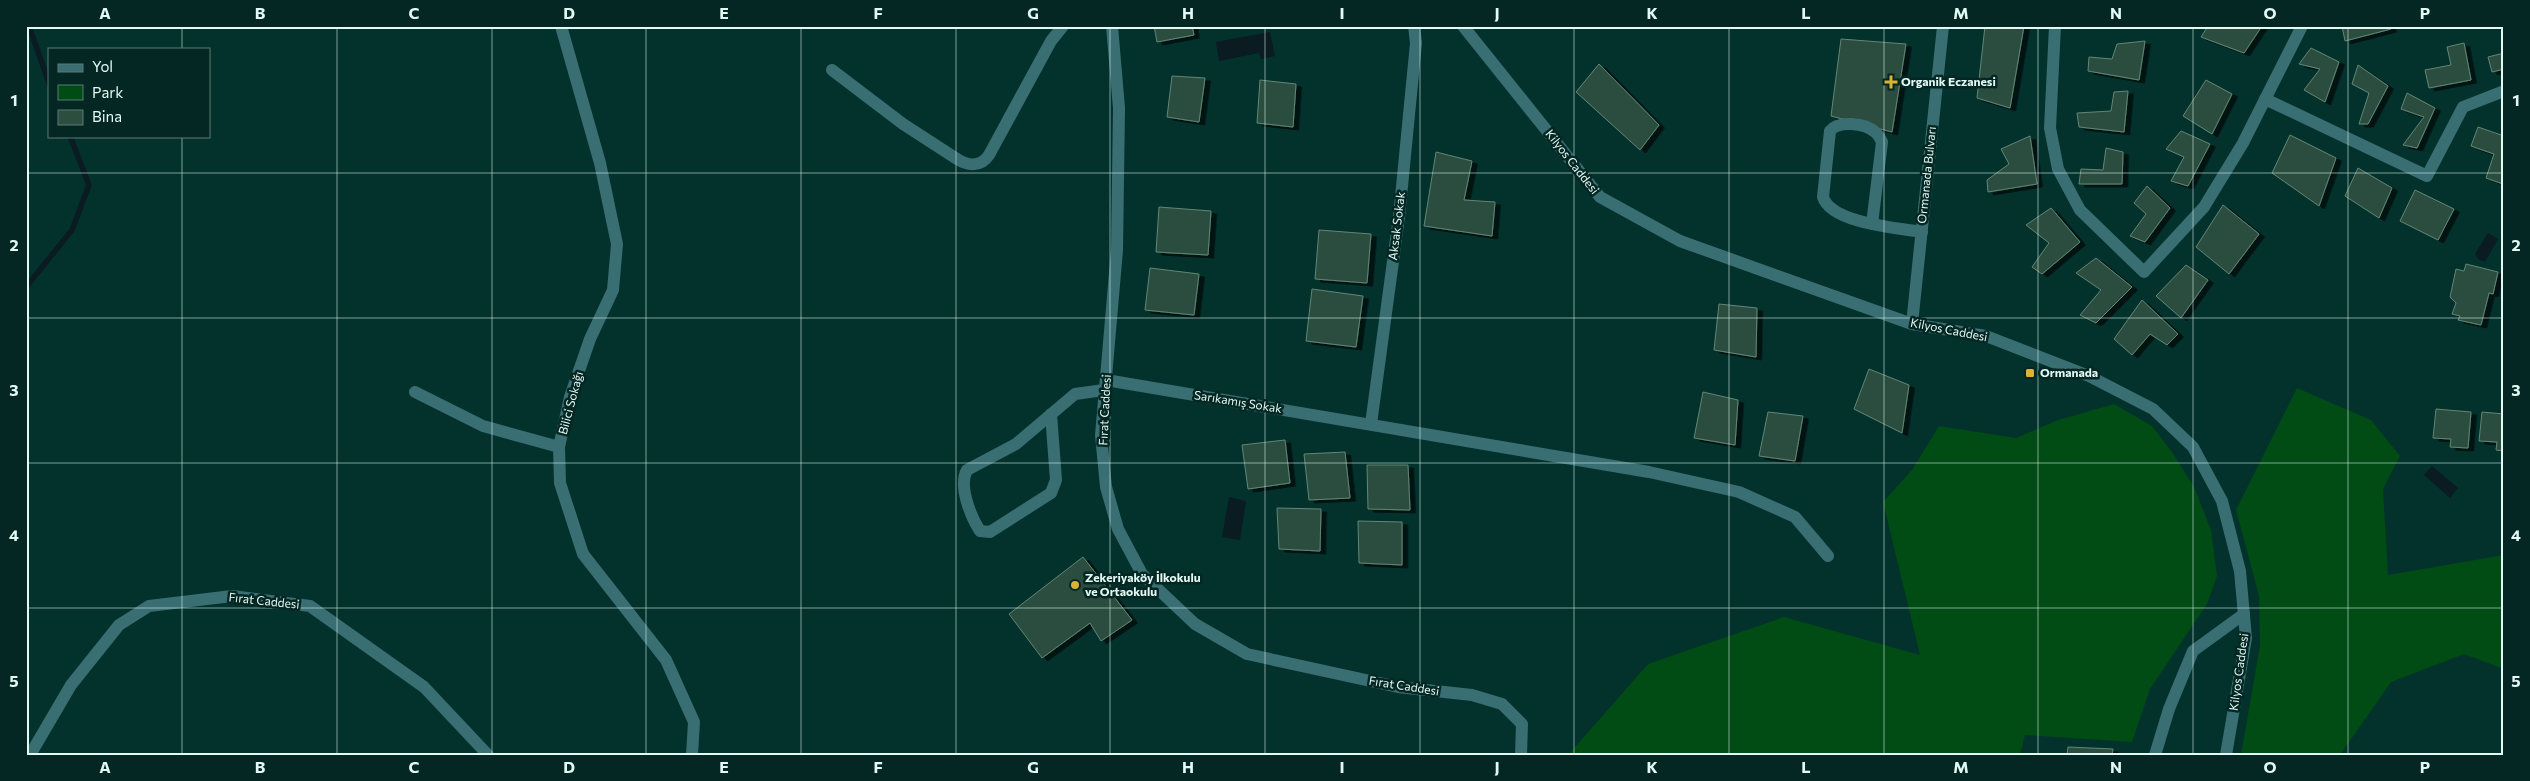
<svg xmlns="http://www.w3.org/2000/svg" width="2530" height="781" font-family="Commissioner,sans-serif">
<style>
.green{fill:#014b14}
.water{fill:#0a1b21}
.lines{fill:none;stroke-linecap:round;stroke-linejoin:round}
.stream{stroke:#0a1b21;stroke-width:5.5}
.building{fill:#2b4e3f;stroke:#618675;filter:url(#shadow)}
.minor{stroke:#396e73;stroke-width:12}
.grid{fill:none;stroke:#e2f9f4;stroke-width:1;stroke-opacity:0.55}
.poi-dot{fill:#dcb233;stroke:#052723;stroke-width:2}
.labels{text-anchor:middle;stroke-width:5;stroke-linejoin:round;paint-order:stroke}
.poi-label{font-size:12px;font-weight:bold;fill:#e2f9f4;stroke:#052723;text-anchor:start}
.street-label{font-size:12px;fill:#e2f9f4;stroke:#052723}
.neatline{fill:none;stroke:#e2f9f4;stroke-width:2}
.grid-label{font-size:16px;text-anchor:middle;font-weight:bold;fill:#e2f9f4}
</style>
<defs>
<filter id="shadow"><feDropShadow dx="5.5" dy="3" stdDeviation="0" flood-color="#0009"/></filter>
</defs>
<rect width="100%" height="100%" fill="#03322d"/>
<g class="green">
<polygon points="2297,388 2371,420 2400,456 2383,489 2388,575 2504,555 2504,669 2464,654 2391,682 2340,755 2241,755 2260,645 2259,596 2236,510"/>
<polygon points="2114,404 2152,426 2172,452 2194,487 2211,530 2217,576 2207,604 2150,689 2132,742 2025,735 2020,755 1568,755 1648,664 1784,617 1920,655 1883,502 1912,470 1939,426 2016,438 2058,420"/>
</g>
<g class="water">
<polygon points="1270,32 1275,56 1261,59 1259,53 1219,61 1216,42"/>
<polygon points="2488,233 2498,239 2485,262 2478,259 2475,254"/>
<polygon points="2432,466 2458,488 2450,498 2424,475"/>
<polygon points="1229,497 1246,501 1240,540 1222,537"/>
</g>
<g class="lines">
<g class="stream">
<polyline points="29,26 49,83"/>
<polyline points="26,287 72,230 89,185 70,136"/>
</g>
</g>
<g class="building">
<polygon points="1154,26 1192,26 1194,35 1157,42"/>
<polygon points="1985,26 2024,26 2010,108 1977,98"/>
<polygon points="2208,26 2262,26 2244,53 2201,37"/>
<polygon points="2342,26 2390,26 2391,29 2345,41"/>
<polygon points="1841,39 1906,44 1892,132 1831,116"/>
<polygon points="2145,41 2139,80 2088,71 2089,57 2112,59 2117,44"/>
<polygon points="2464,43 2471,80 2429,88 2425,70 2451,65 2447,47"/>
<polygon points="2311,48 2339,62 2325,102 2304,90 2320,69 2299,64"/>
<polygon points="2504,53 2504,69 2492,72 2488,57"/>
<polygon points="1599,64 1659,125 1640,150 1576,92"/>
<polygon points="2358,65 2388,86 2368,124 2359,124 2369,93 2352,84"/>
<polygon points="1172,76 1205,78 1199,122 1167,117"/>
<polygon points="1260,80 1296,84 1293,127 1257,123"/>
<polygon points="2206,80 2232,94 2212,134 2183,116"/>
<polygon points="2128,91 2124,132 2079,127 2077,113 2111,111 2114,92"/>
<polygon points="2407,93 2435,108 2417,148 2403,145 2424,117 2401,109"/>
<polygon points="2478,127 2504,136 2503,184 2486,178 2494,154 2471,146"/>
<polygon points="2181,131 2210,144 2188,186 2171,181 2184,157 2166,149"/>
<polygon points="2290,135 2336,158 2319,206 2272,173"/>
<polygon points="2030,136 2037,184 1988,192 1987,180 2009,164 2001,149"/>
<polygon points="2106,148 2123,152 2122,184 2079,184 2081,169 2103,170"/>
<polygon points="1436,152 1472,161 1464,200 1495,202 1492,236 1424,226"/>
<polygon points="2358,168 2392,188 2379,218 2345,196"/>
<polygon points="2147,186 2170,208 2145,242 2130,236 2146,214 2134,203"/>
<polygon points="2415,190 2454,209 2438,240 2400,221"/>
<polygon points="2223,205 2259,234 2229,274 2196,247"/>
<polygon points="1159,207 1211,211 1208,255 1156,252"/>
<polygon points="2051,208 2080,242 2042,274 2032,267 2049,243 2026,225"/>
<polygon points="1319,230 1371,234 1367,283 1315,279"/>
<polygon points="2096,258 2132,287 2096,323 2080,315 2101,290 2076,273"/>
<polygon points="2466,264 2498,272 2493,294 2489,293 2481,325 2458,320 2460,316 2452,314 2456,303 2450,297 2456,269 2464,271"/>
<polygon points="2186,265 2208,280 2181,318 2156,296"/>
<polygon points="1150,268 1199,274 1194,315 1145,310"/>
<polygon points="1312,289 1363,296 1356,347 1306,341"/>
<polygon points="2142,300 2178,334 2167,345 2150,334 2132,355 2114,339"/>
<polygon points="1719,304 1757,308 1756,357 1714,350"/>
<polygon points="1869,369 1909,385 1902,433 1854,409"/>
<polygon points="1703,392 1738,400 1735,445 1694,438"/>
<polygon points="2436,409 2471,412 2468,448 2450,447 2451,439 2433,438"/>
<polygon points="1768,412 1803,416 1795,461 1759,456"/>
<polygon points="2482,412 2504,414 2504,451 2496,450 2497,442 2479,441"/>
<polygon points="1285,440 1290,483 1248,489 1242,445"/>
<polygon points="1345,452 1350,498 1309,500 1304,454"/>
<polygon points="1367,465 1408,465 1410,510 1368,509"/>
<polygon points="1277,508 1321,509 1320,551 1279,549"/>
<polygon points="1358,521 1402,522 1402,565 1359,563"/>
<polygon points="1083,557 1132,620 1101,641 1090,623 1042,658 1009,614"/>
<polygon points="2068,747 2113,749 2112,755 2067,755"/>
</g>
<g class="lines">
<g class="minor">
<polyline points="561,26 600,163 617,244 613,290 590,339 570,397 559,447 560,483 583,554 666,660 694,722 692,755"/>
<polyline points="1112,26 1119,108 1117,250 1101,435 1106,487 1118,529 1142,574 1195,624 1247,654 1398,687 1472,695 1502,704 1522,724 1521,755"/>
<polyline points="1463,26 1600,197 1680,241 1912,324 1986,336 2089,376 2153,409 2193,447 2222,501 2240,571 2246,638 2226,755"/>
<polyline points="2055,26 2050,128 2058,169 2080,210 2144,272 2204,207 2243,143 2302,26"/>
<path d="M 832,70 L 903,124 L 957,159 C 968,166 981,167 989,155 L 1051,41 L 1063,26"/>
<polyline points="2265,99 2427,176 2463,107 2504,91"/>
<path d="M 1872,224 L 1882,142 C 1880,138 1878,134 1875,132 C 1865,123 1838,120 1830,131 L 1823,197 C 1831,223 1897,228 1922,232"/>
<polyline points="1912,324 1943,26"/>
<polyline points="1106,380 1649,472 1739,492 1795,517 1828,556"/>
<polyline points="415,392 483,426 559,447"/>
<path d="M 1051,414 L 1056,480 L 1051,493 L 990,532 L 980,531 C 971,517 958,486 967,470 L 1016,444 L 1075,394 L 1104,390"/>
<polyline points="1371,424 1399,217 1416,43 1414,26"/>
<polyline points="30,755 71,685 119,625 149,606 232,596 310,606 424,687 488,755"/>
<polyline points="2155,755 2169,709 2193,651 2244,614"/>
</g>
</g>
<path class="grid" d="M 182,26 L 182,49M 337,26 L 337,755M 492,26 L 492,755M 646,26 L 646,755M 801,26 L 801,755M 956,26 L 956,755M 1110,26 L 1110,755M 1265,26 L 1265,755M 1420,26 L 1420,755M 1574,26 L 1574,755M 1729,26 L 1729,755M 1884,26 L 1884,755M 2038,26 L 2038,755M 2193,26 L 2193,755M 2348,26 L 2348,755M 182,136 L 182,755M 26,173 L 2504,173M 26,318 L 2504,318M 26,463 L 2504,463M 26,608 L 2504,608"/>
<g class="poi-dot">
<path d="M1888.5 74.5h5v5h5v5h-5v5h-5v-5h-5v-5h5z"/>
<rect x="2025" y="368" width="10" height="10" rx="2.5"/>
<circle cx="1075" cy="585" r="5"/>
</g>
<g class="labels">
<g class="poi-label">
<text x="1901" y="86">Organik Eczanesi</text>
<text x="2040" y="377">Ormanada</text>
<text x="1085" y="582">Zekeriyaköy İlkokulu<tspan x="1085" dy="14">ve Ortaokulu</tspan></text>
</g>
<g class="street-label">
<text transform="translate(1572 162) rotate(52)" y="4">Kilyos Caddesi</text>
<text transform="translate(1927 175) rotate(-84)" y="4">Ormanada Bulvarı</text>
<text transform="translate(1397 226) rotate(-83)" y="4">Aksak Sokak</text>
<text transform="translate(1949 330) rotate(11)" y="4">Kilyos Caddesi</text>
<text transform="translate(1238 402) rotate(9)" y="4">Sarıkamış Sokak</text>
<text transform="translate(571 403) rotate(-75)" y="4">Bilici Sokağı</text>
<text transform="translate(1105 410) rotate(-87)" y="4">Fırat Caddesi</text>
<text transform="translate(264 601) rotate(6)" y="4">Fırat Caddesi</text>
<text transform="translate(2239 672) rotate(-82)" y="4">Kilyos Caddesi</text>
<text transform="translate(1404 686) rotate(9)" y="4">Fırat Caddesi</text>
</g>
</g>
<rect width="2530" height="781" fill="none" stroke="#052723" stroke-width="55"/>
<rect x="48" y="48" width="162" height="90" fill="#052723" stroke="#5d7b77"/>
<rect x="58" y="64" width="25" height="8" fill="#396e73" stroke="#5d7b77"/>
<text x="92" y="72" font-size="15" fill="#e2f9f4">Yol</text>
<rect x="58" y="85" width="25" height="15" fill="#014b14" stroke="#5d7b77"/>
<text x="92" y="98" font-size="15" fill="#e2f9f4">Park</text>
<rect x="58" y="110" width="25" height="15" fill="#2b4e3f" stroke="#5d7b77"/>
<text x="92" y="122" font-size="15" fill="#e2f9f4">Bina</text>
<rect x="28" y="28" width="2474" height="726" class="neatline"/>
<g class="grid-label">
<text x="105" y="19">A</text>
<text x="260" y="19">B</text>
<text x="414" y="19">C</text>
<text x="569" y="19">D</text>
<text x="724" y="19">E</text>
<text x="878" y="19">F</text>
<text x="1033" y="19">G</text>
<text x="1188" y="19">H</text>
<text x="1342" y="19">I</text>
<text x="1497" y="19">J</text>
<text x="1652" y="19">K</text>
<text x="1806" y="19">L</text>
<text x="1961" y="19">M</text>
<text x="2116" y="19">N</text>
<text x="2270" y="19">O</text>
<text x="2425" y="19">P</text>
<text x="14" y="106">1</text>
<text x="2516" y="106">1</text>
<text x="14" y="251">2</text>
<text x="2516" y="251">2</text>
<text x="14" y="396">3</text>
<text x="2516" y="396">3</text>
<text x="14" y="541">4</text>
<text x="2516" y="541">4</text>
<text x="14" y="687">5</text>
<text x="2516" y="687">5</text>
<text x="105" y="773">A</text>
<text x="260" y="773">B</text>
<text x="414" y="773">C</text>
<text x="569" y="773">D</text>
<text x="724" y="773">E</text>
<text x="878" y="773">F</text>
<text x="1033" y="773">G</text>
<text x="1188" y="773">H</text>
<text x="1342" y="773">I</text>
<text x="1497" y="773">J</text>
<text x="1652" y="773">K</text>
<text x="1806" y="773">L</text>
<text x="1961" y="773">M</text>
<text x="2116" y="773">N</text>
<text x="2270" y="773">O</text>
<text x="2425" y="773">P</text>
</g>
</svg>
